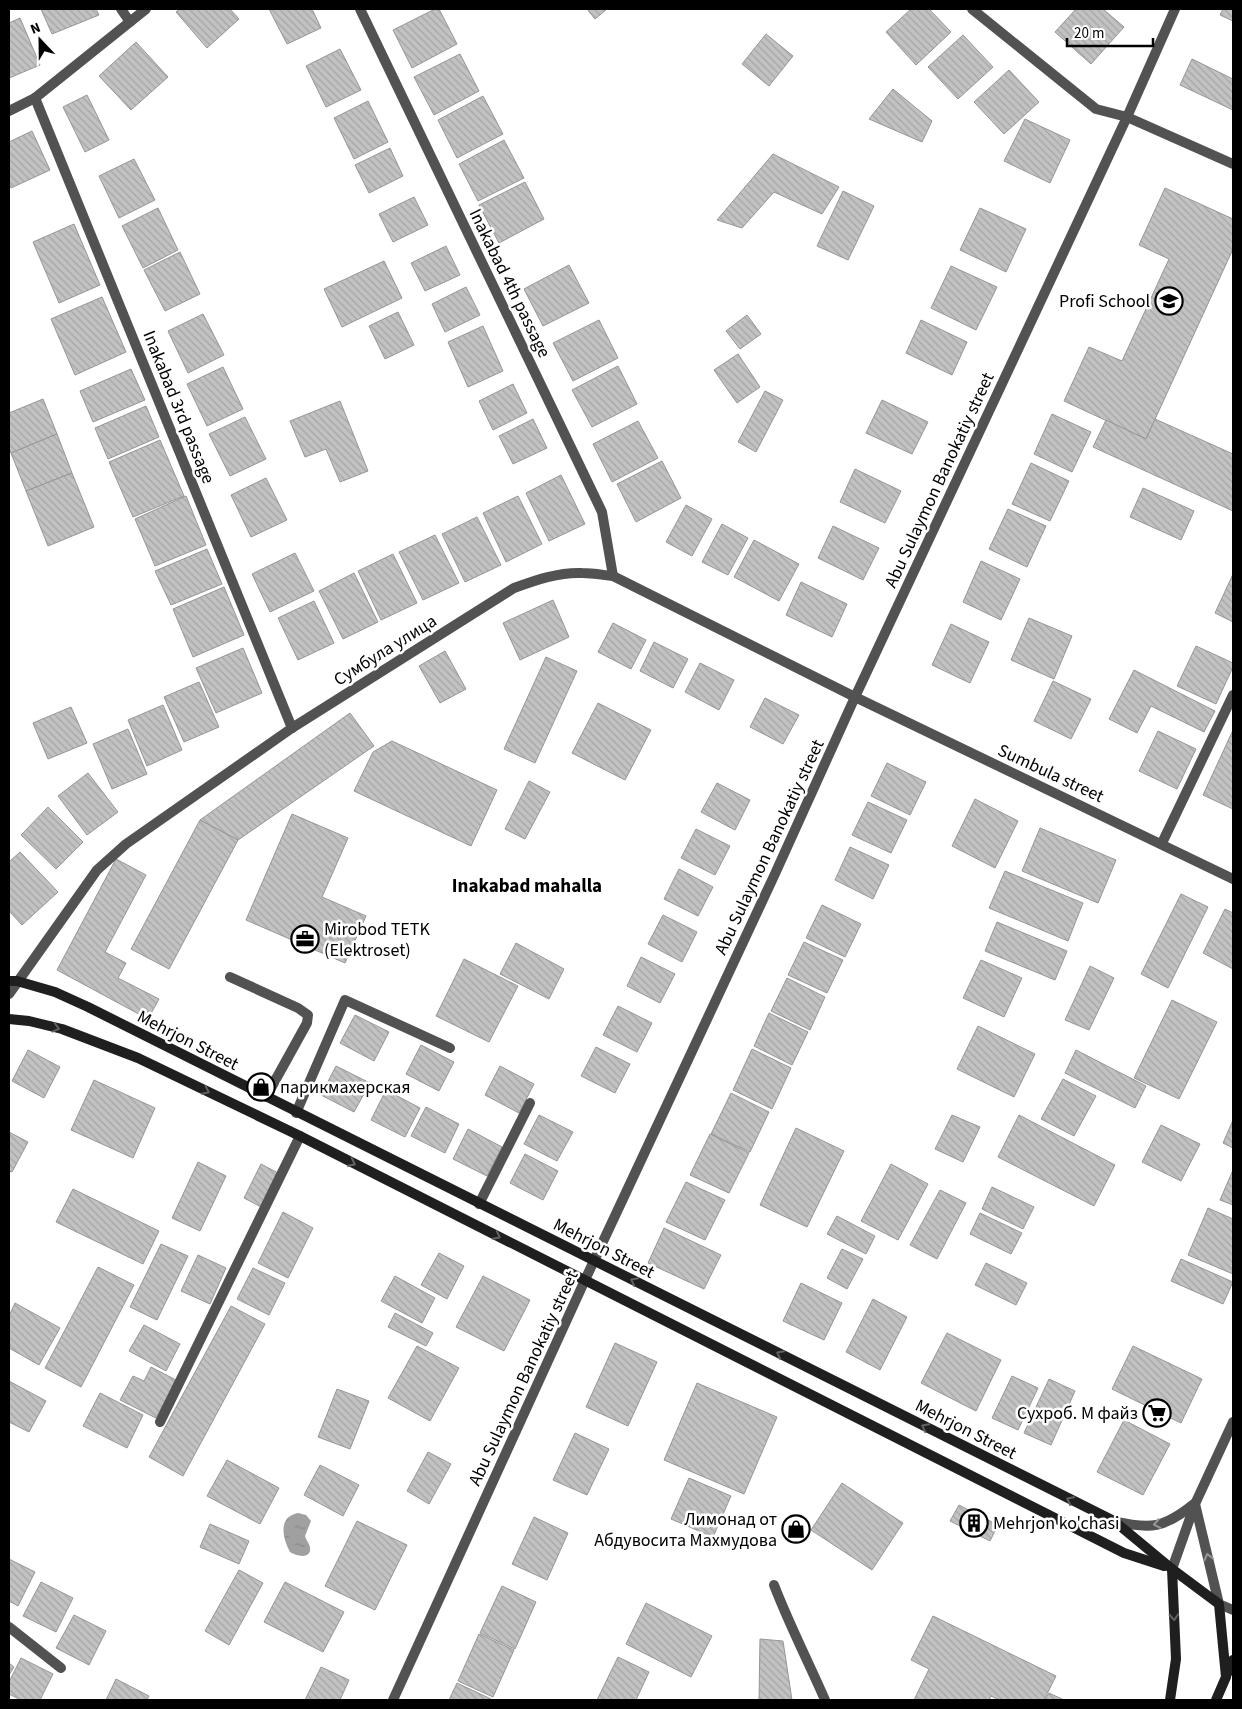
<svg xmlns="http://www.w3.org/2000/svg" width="1242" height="1709" font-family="'Source Sans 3',sans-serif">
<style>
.water{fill:url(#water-ripples)}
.building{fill:url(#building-back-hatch);stroke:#969696}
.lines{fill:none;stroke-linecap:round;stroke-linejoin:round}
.service{stroke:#525252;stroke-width:10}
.minor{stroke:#525252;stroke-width:10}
.tertiary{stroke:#525252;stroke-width:10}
.secondary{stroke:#1f1f1f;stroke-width:10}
.oneway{stroke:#626262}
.oneway2{stroke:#979797}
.labels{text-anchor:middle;stroke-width:5;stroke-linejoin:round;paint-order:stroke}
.street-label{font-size:18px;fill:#000;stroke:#fff}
.poi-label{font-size:18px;fill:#000;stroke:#fff;text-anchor:end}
.neighbourhood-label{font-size:19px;font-weight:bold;fill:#000;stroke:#fff}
</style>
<defs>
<pattern id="water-ripples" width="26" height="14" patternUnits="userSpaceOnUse" patternTransform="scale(1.25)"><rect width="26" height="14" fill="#a0a0a0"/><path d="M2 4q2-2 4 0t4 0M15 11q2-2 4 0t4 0" fill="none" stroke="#888"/></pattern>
<pattern id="building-back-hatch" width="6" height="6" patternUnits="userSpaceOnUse" patternTransform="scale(1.25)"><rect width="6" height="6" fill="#c2c2c2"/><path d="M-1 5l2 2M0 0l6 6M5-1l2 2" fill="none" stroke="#a5a5a5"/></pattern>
</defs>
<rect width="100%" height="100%" fill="#fff"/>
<path class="water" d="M 298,1513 L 306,1515 L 311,1521 L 305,1536 C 306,1540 309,1543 310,1547 C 312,1560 296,1556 290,1552 C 283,1539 277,1517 298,1513 Z"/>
<g class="building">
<polygon points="41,9 96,9 99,15 52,34"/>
<polygon points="180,9 230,9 239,19 207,48 176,12"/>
<polygon points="269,9 312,9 321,28 287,44"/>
<polygon points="435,9 439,9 457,44 412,68 393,30"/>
<polygon points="587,9 607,9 595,19"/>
<polygon points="911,9 929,9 951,32 916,65 886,32"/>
<polygon points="1076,9 1103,9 1124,27 1091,64 1055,32"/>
<polygon points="1223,9 1233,9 1233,21 1220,15"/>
<polygon points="20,18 40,65 9,78 9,23"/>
<polygon points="766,34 793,56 769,86 742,64"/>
<polygon points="963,35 993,67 958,99 928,67"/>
<polygon points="136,42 168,77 131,110 99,76"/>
<polygon points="340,49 361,90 326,107 306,66"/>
<polygon points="460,54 479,91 434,115 414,77"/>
<polygon points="1192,59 1233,79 1233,110 1180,85"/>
<polygon points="1009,70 1039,102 1004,134 974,102"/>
<polygon points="893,89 932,121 922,142 869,119"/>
<polygon points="87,95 109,140 85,152 63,107"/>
<polygon points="483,96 503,134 457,158 438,120"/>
<polygon points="368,101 388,142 354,159 334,118"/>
<polygon points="1025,119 1070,140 1050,183 1004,161"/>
<polygon points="32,131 50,170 11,188 9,184 9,142"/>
<polygon points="504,140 524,178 478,201 459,164"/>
<polygon points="390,148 403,176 369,193 355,165"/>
<polygon points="773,154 839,187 822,214 774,192 742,228 717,220"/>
<polygon points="134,159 155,200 119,218 99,176"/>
<polygon points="525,182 544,219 499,243 479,205"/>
<polygon points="1165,188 1233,219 1233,249 1146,439 1064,401 1089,347 1122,361 1169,259 1139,245"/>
<polygon points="843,191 874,206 848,260 817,246"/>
<polygon points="414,197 428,225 393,242 379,214"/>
<polygon points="158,208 178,250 143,268 122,226"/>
<polygon points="980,208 1026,229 1006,272 960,250"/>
<polygon points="74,224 100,285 59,303 33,242"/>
<polygon points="446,246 460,275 425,291 411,263"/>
<polygon points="180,252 200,294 165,311 144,270"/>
<polygon points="384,261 402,298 342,327 324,289"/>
<polygon points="569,265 589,303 543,326 524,289"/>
<polygon points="951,266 997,287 976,330 931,308"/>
<polygon points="466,287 480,315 445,332 432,304"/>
<polygon points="102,297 126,352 75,375 51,319"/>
<polygon points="398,312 414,345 385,359 369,326"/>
<polygon points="203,314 224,355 188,373 168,331"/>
<polygon points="747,315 761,334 740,349 726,331"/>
<polygon points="599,320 618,358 573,381 553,343"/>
<polygon points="921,320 967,342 952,375 906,353"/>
<polygon points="483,326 503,371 468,387 448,342"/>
<polygon points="738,354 760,387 737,403 714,370"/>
<polygon points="618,366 637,404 592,427 572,390"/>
<polygon points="223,367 243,409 207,426 187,384"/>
<polygon points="131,369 145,400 93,422 80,391"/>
<polygon points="513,384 527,413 493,430 479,401"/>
<polygon points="765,391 783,400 756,452 738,442"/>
<polygon points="43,399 57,434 11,453 9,448 9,413"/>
<polygon points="882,400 928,422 912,454 866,433"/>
<polygon points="340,401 368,471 340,482 326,449 305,457 290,421"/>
<polygon points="146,406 159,437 108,459 95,428"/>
<polygon points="1052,414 1091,432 1072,472 1034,454"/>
<polygon points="245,417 266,459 230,476 209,434"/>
<polygon points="533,419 547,448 513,464 499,436"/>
<polygon points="1155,419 1233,454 1233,511 1093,447 1106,420 1146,439"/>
<polygon points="638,421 658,458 612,482 593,444"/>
<polygon points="57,434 72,473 26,491 11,453"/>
<polygon points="160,440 184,496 133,517 109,462"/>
<polygon points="662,461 681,498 636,522 617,484"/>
<polygon points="1031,463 1069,481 1050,521 1012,504"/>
<polygon points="855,469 901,491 885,523 840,502"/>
<polygon points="72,473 94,527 48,546 26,491"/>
<polygon points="561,475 585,524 549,541 526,493"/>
<polygon points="266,478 287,520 251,537 231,495"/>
<polygon points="1143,488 1194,511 1181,540 1130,517"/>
<polygon points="186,496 206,545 155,566 135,519"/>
<polygon points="518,496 542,544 506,562 483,513"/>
<polygon points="686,505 712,519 692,556 666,542"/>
<polygon points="1008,509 1046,526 1027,567 989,549"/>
<polygon points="477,517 501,565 465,582 442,534"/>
<polygon points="722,524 748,538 728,575 702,562"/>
<polygon points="833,526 879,548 863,580 818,558"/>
<polygon points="435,535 459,583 423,600 399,552"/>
<polygon points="754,540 799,564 779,601 734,577"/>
<polygon points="207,549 222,584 171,605 155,571"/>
<polygon points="295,553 314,591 270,612 252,574"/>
<polygon points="393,554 417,603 381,620 358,571"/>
<polygon points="981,561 1020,579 1001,620 963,602"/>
<polygon points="354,573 378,622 343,639 319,591"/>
<polygon points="1233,574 1233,622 1215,613"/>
<polygon points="801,582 847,604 832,637 786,615"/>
<polygon points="224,587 244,635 193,657 173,609"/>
<polygon points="553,600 569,637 520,660 503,623"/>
<polygon points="314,601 334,643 298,660 278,618"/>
<polygon points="1029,618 1072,636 1054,679 1011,660"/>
<polygon points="613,623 646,640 631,669 598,652"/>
<polygon points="951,624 989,642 970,683 932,665"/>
<polygon points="654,642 688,659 673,688 640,671"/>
<polygon points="1196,646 1233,663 1233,667 1216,704 1177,686"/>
<polygon points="243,648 262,693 216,713 196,668"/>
<polygon points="445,651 466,689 440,703 419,666"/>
<polygon points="546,657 577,671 535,763 504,749"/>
<polygon points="700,663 734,680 719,710 685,692"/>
<polygon points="1134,670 1215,711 1204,732 1151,706 1137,733 1109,719"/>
<polygon points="1053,681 1091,699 1071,739 1034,721"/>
<polygon points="199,682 219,727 184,742 164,697"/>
<polygon points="765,698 799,715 783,744 750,727"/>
<polygon points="598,703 651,730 625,780 572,753"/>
<polygon points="163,705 182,750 147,766 128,720"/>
<polygon points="71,707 87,743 48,759 33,723"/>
<polygon points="350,713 374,746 238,840 200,820"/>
<polygon points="128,729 147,774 112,789 93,744"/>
<polygon points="1233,730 1233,809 1203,795"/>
<polygon points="1158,731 1196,749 1177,789 1139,771"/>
<polygon points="392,741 497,790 471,846 354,791 373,752"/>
<polygon points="887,763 926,782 910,815 871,796"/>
<polygon points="88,773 118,812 87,835 58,796"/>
<polygon points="529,781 550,792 525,839 505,829"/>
<polygon points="717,783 750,800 735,830 701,812"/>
<polygon points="975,799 1018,821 995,868 952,846"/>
<polygon points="868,802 907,820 891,853 852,835"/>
<polygon points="48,807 83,842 56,869 21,835"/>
<polygon points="292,814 348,838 322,897 366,916 345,963 246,920"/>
<polygon points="200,820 238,840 169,969 131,949"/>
<polygon points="1040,828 1116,860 1098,903 1022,871"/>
<polygon points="696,829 730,846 715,875 681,858"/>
<polygon points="850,847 889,865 873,899 835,880"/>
<polygon points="20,852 58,892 22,925 9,911 9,862"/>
<polygon points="116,859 146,875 105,952 126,963 118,978 159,999 148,1019 57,970"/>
<polygon points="679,869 713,887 698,916 664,899"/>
<polygon points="1005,871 1083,903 1068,941 989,908"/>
<polygon points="1181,894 1208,907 1168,988 1141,974"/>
<polygon points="822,905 861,924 845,957 806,938"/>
<polygon points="1225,909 1233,913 1233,969 1203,953"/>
<polygon points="663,915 697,932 682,962 648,944"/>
<polygon points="997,922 1067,951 1055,980 985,951"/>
<polygon points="804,942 843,960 827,993 788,975"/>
<polygon points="516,943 564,969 549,999 500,974"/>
<polygon points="641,957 675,974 660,1003 627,986"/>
<polygon points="464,959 518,986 489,1042 436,1016"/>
<polygon points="981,960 1022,978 1004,1017 963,998"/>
<polygon points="1090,966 1114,978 1089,1030 1065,1020"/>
<polygon points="787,978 825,997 810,1030 771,1011"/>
<polygon points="1172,1000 1217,1022 1179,1099 1134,1078"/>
<polygon points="618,1006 652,1023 637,1052 603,1035"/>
<polygon points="769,1013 808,1032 792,1065 754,1046"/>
<polygon points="355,1015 389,1032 374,1061 340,1043"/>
<polygon points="978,1026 1035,1054 1014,1097 957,1069"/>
<polygon points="421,1045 454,1062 439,1091 406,1074"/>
<polygon points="596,1047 630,1064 615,1093 581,1076"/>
<polygon points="752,1049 791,1068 772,1109 733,1090"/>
<polygon points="28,1050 60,1067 44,1098 12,1081"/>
<polygon points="1076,1050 1146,1086 1135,1108 1065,1073"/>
<polygon points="336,1066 370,1083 354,1112 321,1095"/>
<polygon points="500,1066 534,1084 519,1113 485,1095"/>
<polygon points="1063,1079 1096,1096 1074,1136 1041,1119"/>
<polygon points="94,1080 155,1108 133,1158 71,1130"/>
<polygon points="386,1090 420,1108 405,1137 371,1120"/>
<polygon points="731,1093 769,1112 750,1152 711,1134"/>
<polygon points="426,1107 459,1124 445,1153 411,1136"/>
<polygon points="539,1115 573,1132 557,1161 524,1144"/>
<polygon points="952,1115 980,1127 963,1162 935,1149"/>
<polygon points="1019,1115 1115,1165 1094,1206 998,1157"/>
<polygon points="1233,1120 1233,1148 1223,1143"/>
<polygon points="1161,1125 1200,1144 1181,1181 1142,1162"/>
<polygon points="796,1128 844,1151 807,1227 760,1205"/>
<polygon points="468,1129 502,1147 487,1176 453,1159"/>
<polygon points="9,1132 28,1142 12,1172 9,1171"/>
<polygon points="710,1134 749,1153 729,1193 690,1175"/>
<polygon points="525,1154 558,1171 543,1200 510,1183"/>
<polygon points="198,1162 226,1176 200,1231 172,1218"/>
<polygon points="261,1164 280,1174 263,1208 244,1198"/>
<polygon points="891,1164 928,1184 898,1240 861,1221"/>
<polygon points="1233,1170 1233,1205 1220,1200"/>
<polygon points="686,1182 725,1200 705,1240 666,1222"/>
<polygon points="992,1187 1034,1207 1023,1229 982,1209"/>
<polygon points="73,1189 159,1231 143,1264 56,1222"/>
<polygon points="940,1190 966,1203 937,1259 910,1245"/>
<polygon points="1208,1208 1233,1219 1233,1274 1188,1255"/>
<polygon points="283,1212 313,1228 288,1278 258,1263"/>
<polygon points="980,1213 1022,1233 1011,1254 970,1234"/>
<polygon points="837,1216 875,1236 866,1254 827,1234"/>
<polygon points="664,1228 721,1255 704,1289 648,1263"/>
<polygon points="161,1244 188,1256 157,1320 130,1307"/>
<polygon points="842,1249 863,1259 847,1289 827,1278"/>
<polygon points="439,1253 464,1266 447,1299 421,1285"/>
<polygon points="198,1255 226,1268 210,1304 181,1291"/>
<polygon points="1181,1259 1233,1282 1223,1304 1171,1281"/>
<polygon points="986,1263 1027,1283 1016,1305 975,1285"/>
<polygon points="98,1267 134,1285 81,1387 45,1368"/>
<polygon points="253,1268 285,1283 269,1315 237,1299"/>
<polygon points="395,1276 435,1298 422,1323 381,1301"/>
<polygon points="483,1276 530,1300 504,1351 456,1327"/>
<polygon points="801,1283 842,1303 824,1340 783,1321"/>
<polygon points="873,1299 907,1317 880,1370 846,1352"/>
<polygon points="15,1303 60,1328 39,1365 9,1348 9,1316"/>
<polygon points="231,1306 265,1324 183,1476 149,1457"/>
<polygon points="395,1313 433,1333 426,1346 388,1327"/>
<polygon points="144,1325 180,1344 166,1371 129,1351"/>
<polygon points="947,1333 1001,1360 976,1411 921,1383"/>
<polygon points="615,1343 657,1362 628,1426 586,1407"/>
<polygon points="417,1346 459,1368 430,1421 388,1398"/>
<polygon points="1133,1346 1202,1379 1181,1423 1112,1389"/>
<polygon points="151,1367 176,1380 156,1418 120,1400 133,1376 144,1381"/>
<polygon points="1012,1376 1038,1388 1018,1430 992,1418"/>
<polygon points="1049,1379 1075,1391 1051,1445 1024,1433"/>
<polygon points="9,1381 46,1401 29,1432 9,1422"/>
<polygon points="697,1383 777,1417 744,1494 664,1460"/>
<polygon points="337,1389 369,1401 350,1449 318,1437"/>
<polygon points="100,1393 143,1415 127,1448 83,1426"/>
<polygon points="1124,1420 1170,1444 1143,1495 1097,1472"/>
<polygon points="575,1433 609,1449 587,1495 553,1480"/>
<polygon points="428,1452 451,1464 429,1504 407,1491"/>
<polygon points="227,1460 279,1488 260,1524 207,1496"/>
<polygon points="320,1465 359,1485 343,1516 304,1495"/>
<polygon points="689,1478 731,1496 713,1537 671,1519"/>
<polygon points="842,1483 903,1523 872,1570 811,1530"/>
<polygon points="959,1505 998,1525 990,1541 950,1521"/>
<polygon points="534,1517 568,1533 547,1580 512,1564"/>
<polygon points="357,1521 407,1545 375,1610 325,1586"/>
<polygon points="210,1524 249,1541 239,1564 200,1547"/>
<polygon points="9,1559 35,1572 18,1606 9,1601"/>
<polygon points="239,1570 263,1583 229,1645 205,1631"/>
<polygon points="41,1582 73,1598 56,1632 23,1616"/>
<polygon points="285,1582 344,1612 323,1652 264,1622"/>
<polygon points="502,1586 536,1602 515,1649 480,1633"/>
<polygon points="646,1603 712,1636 691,1677 626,1644"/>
<polygon points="74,1615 106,1631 89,1665 56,1648"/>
<polygon points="933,1616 1056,1676 1044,1700 999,1700 991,1696 989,1700 914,1700 929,1669 911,1660"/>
<polygon points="479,1634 514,1650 493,1697 458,1681"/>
<polygon points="760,1639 783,1641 792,1700 759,1700"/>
<polygon points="618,1657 649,1672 636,1700 597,1700"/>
<polygon points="21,1658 53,1674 40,1700 21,1700 9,1694 9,1682"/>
<polygon points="9,1663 14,1667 9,1675"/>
<polygon points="321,1667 349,1680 340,1700 305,1700"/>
<polygon points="116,1679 149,1696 147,1700 106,1700"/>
<polygon points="457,1683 491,1699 491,1700 449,1700"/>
<polygon points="1049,1693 1064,1700 1045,1700"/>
</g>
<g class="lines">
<g class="service">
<polyline points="121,9 130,22"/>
<polyline points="230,977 298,1008 308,1015 307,1023 266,1097"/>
<path d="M 774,1585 C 789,1624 808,1661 825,1700"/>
</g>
<g class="minor">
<polyline points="360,9 602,512 613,576"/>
<polyline points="972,9 1096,109 1127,117 1233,164"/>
<polyline points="35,98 292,728"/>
<polyline points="9,111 35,98 146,9"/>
<polyline points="1162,843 1233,695"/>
<path d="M 9,994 L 97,870 L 126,844 L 292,728 L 514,588 C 536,580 559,572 582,573 C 593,573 603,575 613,576 L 855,697 L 1233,879"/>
<polyline points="296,1113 345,1000 450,1048"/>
<polyline points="479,1204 530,1103"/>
<polyline points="585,1280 774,876 855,697 1127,117 1175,9"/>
<polyline points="160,1422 300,1136"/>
<polyline points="9,1627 61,1668"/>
</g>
<g class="tertiary">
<polyline points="1195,1504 1219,1604 1233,1610"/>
<path d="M 1114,1521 C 1151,1530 1164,1528 1194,1504"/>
<polyline points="1172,1569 1195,1504 1233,1422"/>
<polyline points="393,1700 585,1280"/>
</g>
<g class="secondary">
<polyline points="9,981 17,981 55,992 88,1007 1114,1521 1172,1569 1219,1604 1226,1677 1216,1700"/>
<polyline points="9,1019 29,1021 62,1029 138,1058 300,1136 1124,1553 1164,1566"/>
<polyline points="1226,1676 1233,1660"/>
<polyline points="1170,1700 1176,1659 1172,1569"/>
</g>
</g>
<defs><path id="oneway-chevron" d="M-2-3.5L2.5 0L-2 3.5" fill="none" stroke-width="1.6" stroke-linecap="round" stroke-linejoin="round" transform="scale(1.25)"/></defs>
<g class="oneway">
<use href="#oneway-chevron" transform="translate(56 1028) rotate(15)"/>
<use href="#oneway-chevron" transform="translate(206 1091) rotate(26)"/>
<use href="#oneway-chevron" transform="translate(352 1163) rotate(27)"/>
<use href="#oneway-chevron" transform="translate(497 1236) rotate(27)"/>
<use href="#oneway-chevron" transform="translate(634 1281) rotate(-153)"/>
<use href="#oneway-chevron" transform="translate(780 1354) rotate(-153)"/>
<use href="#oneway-chevron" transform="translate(925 1427) rotate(-153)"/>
<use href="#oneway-chevron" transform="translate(1070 1500) rotate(-153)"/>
<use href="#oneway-chevron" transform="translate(1174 1617) rotate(87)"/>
</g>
<g class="oneway2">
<use href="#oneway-chevron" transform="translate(1157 1524) rotate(169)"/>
<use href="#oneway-chevron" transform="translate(1208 1557) rotate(-104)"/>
</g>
<defs>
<g id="school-ring" transform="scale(1.4375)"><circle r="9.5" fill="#fff" stroke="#000" stroke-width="1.5"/><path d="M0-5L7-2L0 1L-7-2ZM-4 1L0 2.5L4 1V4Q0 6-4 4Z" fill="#000"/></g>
<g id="office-ring" transform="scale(1.4375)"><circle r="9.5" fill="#fff" stroke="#000" stroke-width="1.5"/><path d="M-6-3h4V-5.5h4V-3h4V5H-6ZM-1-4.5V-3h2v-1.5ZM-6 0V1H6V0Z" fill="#000"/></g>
<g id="shop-ring" transform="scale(1.4375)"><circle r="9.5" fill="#fff" stroke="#000" stroke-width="1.5"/><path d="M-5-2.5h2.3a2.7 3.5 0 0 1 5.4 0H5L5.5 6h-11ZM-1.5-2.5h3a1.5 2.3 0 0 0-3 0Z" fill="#000"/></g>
<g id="supermarket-ring" transform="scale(1.4375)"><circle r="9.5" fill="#fff" stroke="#000" stroke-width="1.5"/><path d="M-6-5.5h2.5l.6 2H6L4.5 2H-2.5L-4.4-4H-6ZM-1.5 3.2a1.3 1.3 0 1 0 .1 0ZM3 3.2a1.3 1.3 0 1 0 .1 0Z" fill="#000"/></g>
<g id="building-ring" transform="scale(1.4375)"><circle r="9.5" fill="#fff" stroke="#000" stroke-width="1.5"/><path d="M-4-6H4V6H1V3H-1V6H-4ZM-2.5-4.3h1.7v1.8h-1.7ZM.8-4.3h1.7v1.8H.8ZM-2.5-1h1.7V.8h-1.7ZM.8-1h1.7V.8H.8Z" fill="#000"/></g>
</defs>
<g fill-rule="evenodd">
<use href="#school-ring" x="1169" y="301"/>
<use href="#office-ring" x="305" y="939"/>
<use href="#shop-ring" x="261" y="1087"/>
<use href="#supermarket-ring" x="1157" y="1413"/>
<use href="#building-ring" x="974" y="1523"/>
<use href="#shop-ring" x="796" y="1529"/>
</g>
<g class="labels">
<g class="street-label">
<text transform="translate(510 283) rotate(64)" y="6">Inakabad 4th passage</text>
<text transform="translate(179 407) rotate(68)" y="6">Inakabad 3rd passage</text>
<text transform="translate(939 480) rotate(-65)" y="6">Abu Sulaymon Banokatiy street</text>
<text transform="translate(385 650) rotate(-32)" y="6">Сумбула улица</text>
<text transform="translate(1051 773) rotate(25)" y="6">Sumbula street</text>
<text transform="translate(769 847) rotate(-65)" y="6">Abu Sulaymon Banokatiy street</text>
<text transform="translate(188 1040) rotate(27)" y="6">Mehrjon Street</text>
<text transform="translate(604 1248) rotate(27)" y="6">Mehrjon Street</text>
<text transform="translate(523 1378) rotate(-65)" y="6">Abu Sulaymon Banokatiy street</text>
<text transform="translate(966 1429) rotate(27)" y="6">Mehrjon Street</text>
</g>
<g class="poi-label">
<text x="1150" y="307">Profi School</text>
<text x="324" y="935" text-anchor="start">Mirobod TETK<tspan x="324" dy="21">(Elektroset)</tspan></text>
<text x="280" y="1093" text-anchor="start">парикмахерская</text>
<text x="1138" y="1419">Сухроб. М файз</text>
<text x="777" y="1525">Лимонад от<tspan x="777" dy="21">Абдувосита Махмудова</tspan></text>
<text x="993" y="1529" text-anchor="start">Mehrjon ko'chasi</text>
</g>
<g class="neighbourhood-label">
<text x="527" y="892">Inakabad mahalla</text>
</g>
</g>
<rect width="1242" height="1709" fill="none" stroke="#000000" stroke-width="20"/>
<g transform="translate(40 40) rotate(338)" stroke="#ffffff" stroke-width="4" paint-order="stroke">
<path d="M0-4L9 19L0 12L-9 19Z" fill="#000000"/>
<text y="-8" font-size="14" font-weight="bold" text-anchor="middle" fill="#000000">N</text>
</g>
<path d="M1067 38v8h86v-8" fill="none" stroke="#000000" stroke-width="2.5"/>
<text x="1074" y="38" font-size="15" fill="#000000" stroke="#ffffff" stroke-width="4" paint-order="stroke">20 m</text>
</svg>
